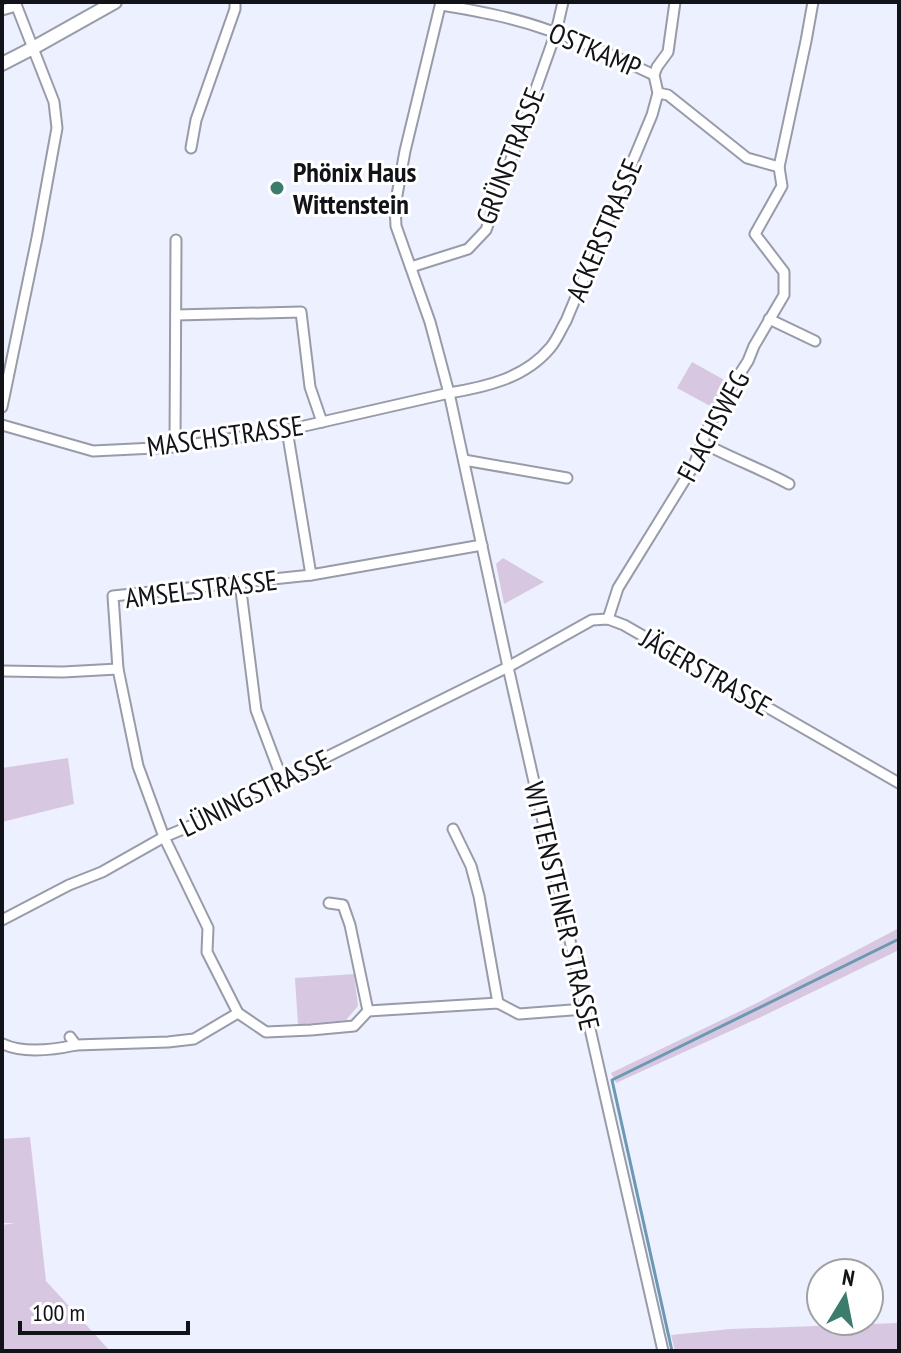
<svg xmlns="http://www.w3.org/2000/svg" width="901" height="1353" font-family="'PT Sans Narrow',sans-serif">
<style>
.green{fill:#d8c7e0}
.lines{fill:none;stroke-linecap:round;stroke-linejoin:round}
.stream{stroke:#6b98b3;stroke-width:3}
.minor-casing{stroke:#989ba8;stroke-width:13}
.tertiary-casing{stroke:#989ba8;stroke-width:16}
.minor{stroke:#fff;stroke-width:9}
.tertiary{stroke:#fff;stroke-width:12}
.poi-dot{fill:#3b7c6c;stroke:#fff;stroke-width:3}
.labels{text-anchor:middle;stroke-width:6;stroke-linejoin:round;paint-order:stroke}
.street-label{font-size:28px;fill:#121318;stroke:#fff}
.poi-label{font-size:28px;font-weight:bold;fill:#121318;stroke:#fff;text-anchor:start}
</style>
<rect width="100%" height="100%" fill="#edf0fe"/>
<g class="green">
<polygon points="692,362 728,382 712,407 677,388"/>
<polygon points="503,558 544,582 504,604 496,564"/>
<polygon points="68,758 74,804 2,822 2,768"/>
<polygon points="899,928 899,950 761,1017 616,1083 611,1073 757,1003"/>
<polygon points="354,974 358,1006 346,1020 298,1025 295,978"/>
<polygon points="30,1137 46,1281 110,1351 2,1351 2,1225 15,1223 2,1223 2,1139"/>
<polygon points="899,1323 899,1351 675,1351 671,1335 731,1329"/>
</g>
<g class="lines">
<polyline class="stream" points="672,1351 612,1080 899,939"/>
<g class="minor-casing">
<g id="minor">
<polyline points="441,2 405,151 395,206 396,226 430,322 449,393 508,667 663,1351"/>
<path d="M 442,5 C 477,11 511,17 545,29 C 582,41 618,58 654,75"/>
<polyline points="2,10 16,6"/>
<polyline points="191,148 196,120 235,9 235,2"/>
<polyline points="779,167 806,41 813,2"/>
<polyline points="411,267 468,249 486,230 556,32 563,2"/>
<polyline points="176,315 301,312 310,387 322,422"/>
<polyline points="769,319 815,341"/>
<polyline points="2,407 37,238 57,128 54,102 15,2"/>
<path d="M 2,425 L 93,451 L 175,447 L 287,430 L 449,393 C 486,387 525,378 550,348 C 557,340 561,329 566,321 L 652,115 L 658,93 L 654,75 L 657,67 L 668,52 L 675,2"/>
<polyline points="287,430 311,575"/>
<path d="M 703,443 C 731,458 761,469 789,484"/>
<polyline points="175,447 176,240"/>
<polyline points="464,460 567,478"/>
<polyline points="240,583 256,710 282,779"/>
<polyline points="608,619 618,588 694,465 707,430 721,403 748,361 754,346 784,295 784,272 755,234 782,186 779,167 747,158 668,95 658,93"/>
<polyline points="2,671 63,672 118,669"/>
<polyline points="453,829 471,866 479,896 498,1003"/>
<polyline points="329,903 343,905 350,925 368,1011 354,1026 311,1030 266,1032 238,1013 207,952 208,928 164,837 138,766 118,669 113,596 311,575 482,545"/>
<polyline points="2,920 69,885 102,872 164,837 200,822 246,797 508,667 592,620 608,619 624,625 899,783"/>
<polyline points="368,1011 498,1003 519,1014 585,1009"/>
<polyline points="70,1037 76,1045 168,1042 194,1039 238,1013"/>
<path d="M 3,1044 C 24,1054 53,1050 76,1045"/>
</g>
</g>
<g class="tertiary-casing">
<polyline id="tertiary" points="2,64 33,48 115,2"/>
</g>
<use href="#minor" class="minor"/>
<use href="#tertiary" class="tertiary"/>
</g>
<circle class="poi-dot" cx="277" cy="188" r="8"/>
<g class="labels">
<g class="street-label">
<text transform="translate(595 50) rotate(23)" y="10">OSTKAMP</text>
<text transform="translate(510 156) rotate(-69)" y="10">GRÜNSTRASSE</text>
<text transform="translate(604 230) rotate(-67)" y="10">ACKERSTRASSE</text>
<text transform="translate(713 426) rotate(-62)" y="10">FLACHSWEG</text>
<text transform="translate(225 436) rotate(-8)" y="10">MASCHSTRASSE</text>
<text transform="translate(201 589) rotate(-7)" y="10">AMSELSTRASSE</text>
<text transform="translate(706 672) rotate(30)" y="10">JÄGERSTRASSE</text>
<text transform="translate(255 793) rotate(-26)" y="10">LÜNINGSTRASSE</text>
<text transform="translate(562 906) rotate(77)" y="10">WITTENSTEINER STRASSE</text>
</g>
<g class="poi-label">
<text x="293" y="182">Phönix Haus<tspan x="293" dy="32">Wittenstein</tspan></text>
</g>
</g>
<rect width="901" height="1353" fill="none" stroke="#121318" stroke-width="8"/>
<g transform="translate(845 1297) rotate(10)"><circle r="38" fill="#ffffff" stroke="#a0a1a3" stroke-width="2"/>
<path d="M0-6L14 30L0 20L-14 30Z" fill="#3b7c6c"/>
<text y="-12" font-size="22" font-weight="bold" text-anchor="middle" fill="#121318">N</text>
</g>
<path d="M20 1321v12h168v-12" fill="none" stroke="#121318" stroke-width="4"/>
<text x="32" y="1321" font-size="24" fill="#121318" stroke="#ffffff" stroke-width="6" paint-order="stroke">100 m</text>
</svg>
